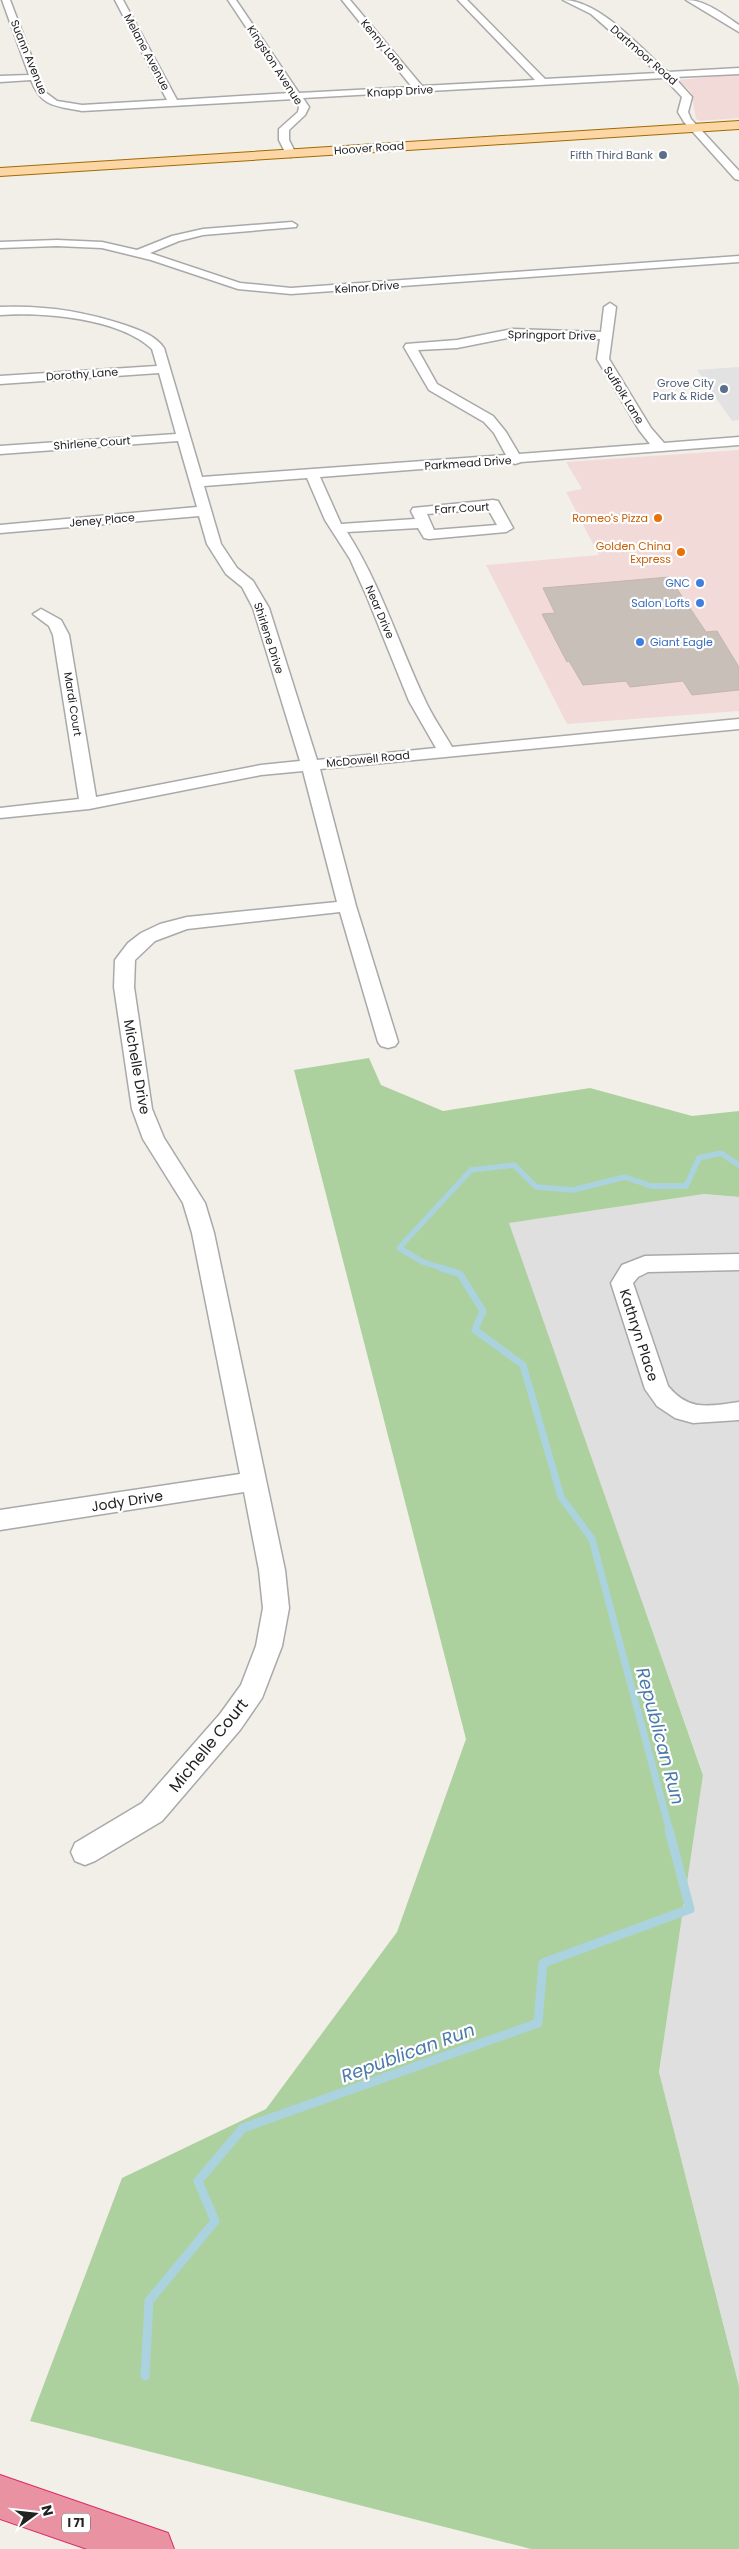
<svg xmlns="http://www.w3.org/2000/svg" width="739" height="2549" font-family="Poppins,sans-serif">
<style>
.residential{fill:#e0dfdf}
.commercial{fill:#f2dad9}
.forest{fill:#add19e}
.parking{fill:#e2e2e2}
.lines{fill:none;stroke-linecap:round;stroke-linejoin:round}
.stream-far2{stroke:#aad3df;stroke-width:5.5}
.stream-far1{stroke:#aad3df;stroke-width:7}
.stream{stroke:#aad3df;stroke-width:9}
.building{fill:#c7bfb8;stroke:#c4b6ab}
.minor-casing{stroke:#a9a9a9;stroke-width:3}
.major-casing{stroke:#a06b00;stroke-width:2}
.highway-casing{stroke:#dc2a67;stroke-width:2}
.minor{fill:#fff;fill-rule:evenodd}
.major{fill:#fcd6a4;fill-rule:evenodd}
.highway{fill:#e892a2;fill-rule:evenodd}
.service-dot{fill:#5c6f8a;stroke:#fff;stroke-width:2}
.food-dot{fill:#e8710a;stroke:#fff;stroke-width:2}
.shop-dot{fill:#3f7fe0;stroke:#fff;stroke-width:2}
.labels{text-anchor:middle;stroke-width:4.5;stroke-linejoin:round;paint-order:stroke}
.far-street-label{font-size:11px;fill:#222;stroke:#fff}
.far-service-label{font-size:11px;fill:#4e5e75;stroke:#fff;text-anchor:end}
.far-food-label{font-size:11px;fill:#c56008;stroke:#fff;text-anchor:end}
.far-shop-label{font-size:11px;fill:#366cbe;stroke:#fff;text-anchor:end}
.shield{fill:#fff;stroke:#646464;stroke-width:1}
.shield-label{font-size:12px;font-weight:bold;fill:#222}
.street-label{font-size:14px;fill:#222;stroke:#fff}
.near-street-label{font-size:16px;fill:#222;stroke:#fff}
.near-water-label{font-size:18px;font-style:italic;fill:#4a7aab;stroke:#fff}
</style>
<rect width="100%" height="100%" fill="#f2efe9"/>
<polygon class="residential" points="704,1194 739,1197 739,2386 659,2072 703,1774 508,1223"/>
<g class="commercial">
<polygon points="739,74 739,118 700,121 696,119 691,92 679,80"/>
<polygon points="739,450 739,711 567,724 486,565 599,555 566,492 582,489 566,462"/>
</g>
<polygon class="forest" points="369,1058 381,1085 443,1111 590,1088 692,1116 739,1111 739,1197 704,1194 509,1223 703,1775 659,2072 739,2386 739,2549 531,2549 30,2421 122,2178 266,2109 397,1932 466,1739 294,1070"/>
<polygon class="parking" points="739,367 739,420 732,421 697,370"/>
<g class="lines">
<polyline class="stream-far2" points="445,1269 423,1262 399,1248 471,1170 514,1165 536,1187 573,1190 625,1177 651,1186 686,1186 699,1158 721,1153 739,1165"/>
<polyline class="stream-far1" points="441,1268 460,1274 483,1311 475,1330 523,1365 561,1497 592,1539 670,1832"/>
<polyline class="stream" points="145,2376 149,2301 215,2221 198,2181 243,2128 538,2023 543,1963 690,1909 669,1830"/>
</g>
<polygon class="building" points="669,577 706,632 717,631 739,667 739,690 692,695 683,681 630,687 626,681 583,685 569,661 567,662 542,614 555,613 543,588"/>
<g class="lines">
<g class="minor-casing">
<g id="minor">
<path d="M 2,0 L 10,0 L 45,92 L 57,101 L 82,105 L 167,100 L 115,0 L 123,0 L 177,100 L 290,93 L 228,0 L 236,0 L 299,93 L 412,87 L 342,0 L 350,0 L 422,86 L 535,80 L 458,0 L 467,0 L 545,79 L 658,73 L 591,14 L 563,0 C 600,0 641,49 668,72 L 739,68 L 739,74 L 674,77 L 692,97 L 688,112 L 691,119 L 739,171 L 739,180 L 735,179 L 684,122 L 678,112 L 682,97 L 664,78 L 303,98 L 309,107 L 305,115 L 289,130 L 289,140 L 296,154 L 291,157 L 287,156 L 279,140 L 279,129 L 298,112 L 299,107 L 294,99 L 82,111 C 56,106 41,107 31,80 L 0,82 L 0,76 L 29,75 Z"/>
<path d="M 686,0 C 705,0 723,14 739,25 L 739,32 Z"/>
<polygon points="292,222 297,225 296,227 203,235 179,241 150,253 240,283 291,288 739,256 739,262 291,294 238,289 151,260 102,248 57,246 0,248 0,242 57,240 102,242 137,250 172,236 203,229"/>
<path d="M 610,303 L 616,307 L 609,359 L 651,428 L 664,443 L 739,437 L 739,445 L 521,462 L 515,464 L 510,462 L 320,477 L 341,524 L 415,519 L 411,511 L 413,508 L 493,500 L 498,501 L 513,528 L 506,532 L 429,539 L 424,538 L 418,528 L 347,532 C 381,585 398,643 425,700 C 432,716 443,731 452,747 L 739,719 L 739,729 L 320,769 L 356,906 L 398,1042 L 395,1046 L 388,1048 L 381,1046 L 378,1042 L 340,912 L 187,929 L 155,941 L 135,960 L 134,987 L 152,1109 L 164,1138 L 205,1203 L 214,1233 L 285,1570 L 289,1608 L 282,1646 L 262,1698 L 240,1730 L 162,1821 L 95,1861 L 85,1865 L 75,1861 L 71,1852 L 75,1843 L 142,1803 L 220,1714 L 241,1685 L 256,1646 L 263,1608 L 259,1570 L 244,1492 L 0,1530 L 0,1510 L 240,1474 L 192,1233 L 183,1203 L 143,1139 L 132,1109 L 114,987 L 115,960 L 128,943 L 141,933 L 160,924 L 187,917 L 337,902 L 303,771 L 261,775 L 89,809 L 0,818 L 0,808 L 79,799 L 53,635 L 49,626 L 33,614 L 41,609 L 61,620 L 69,635 L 96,797 L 261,765 L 300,761 L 253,608 L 242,587 L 226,574 L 207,544 L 199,516 L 0,533 L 0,525 L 197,507 L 178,441 L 0,454 L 0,446 L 176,434 L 159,373 L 0,384 L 0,376 L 157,366 L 152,349 C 119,318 43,312 0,315 L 0,307 C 44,305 83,311 125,325 C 139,330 155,335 164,348 L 202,477 L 506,455 L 494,433 L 484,422 L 429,390 L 404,347 L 406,344 L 457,340 L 513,329 L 601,332 L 604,307 ZM 513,337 L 600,339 L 597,359 L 639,430 L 650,444 L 519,454 L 506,432 L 493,416 L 437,384 L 418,350 L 457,348 ZM 307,478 L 325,520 L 350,559 L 367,597 L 409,701 L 436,748 L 317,760 L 269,608 L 253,581 L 237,568 L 221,544 L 204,486 ZM 488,509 L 497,525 L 434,530 L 427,514 Z"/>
<path d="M 739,1254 L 739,1270 L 648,1272 L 638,1277 L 633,1283 L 668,1386 C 689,1412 709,1406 739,1402 L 739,1420 L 693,1423 L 675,1418 L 657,1406 L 645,1389 L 611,1283 L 622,1265 L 645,1256 Z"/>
</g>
</g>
<g class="major-casing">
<polygon id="major" points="739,121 739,129 0,176 0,168"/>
</g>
<g class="highway-casing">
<polygon id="highway" points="0,2475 168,2533 174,2549 87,2549 0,2519"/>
</g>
<use href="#minor" class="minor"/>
<use href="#major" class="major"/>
<use href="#highway" class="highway"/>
</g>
<g class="service-dot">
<circle cx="663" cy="155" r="5"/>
<circle cx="724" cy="389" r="5"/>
</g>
<g class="food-dot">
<circle cx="658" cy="518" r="5"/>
<circle cx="681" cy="552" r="5"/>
</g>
<g class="shop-dot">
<circle cx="700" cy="583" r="5"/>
<circle cx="700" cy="603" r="5"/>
<circle cx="640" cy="642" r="5"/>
</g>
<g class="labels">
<g class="far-street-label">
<text transform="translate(383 45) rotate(51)" y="4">Kenny Lane</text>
<text transform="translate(147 52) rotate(62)" y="4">Melane Avenue</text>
<text transform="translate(644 55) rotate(41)" y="4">Dartmoor Road</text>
<text transform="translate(29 57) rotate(68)" y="4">Suann Avenue</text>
<text transform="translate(275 65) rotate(57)" y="4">Kingston Avenue</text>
<text transform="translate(400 91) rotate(-3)" y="4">Knapp Drive</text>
<text transform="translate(369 148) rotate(-4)" y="4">Hoover Road</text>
<text transform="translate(367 287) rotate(-4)" y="4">Kelnor Drive</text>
<text transform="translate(552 335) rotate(1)" y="4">Springport Drive</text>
<text transform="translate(82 374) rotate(-4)" y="4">Dorothy Lane</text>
<text transform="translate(624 395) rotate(58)" y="4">Suffolk Lane</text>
<text transform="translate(92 443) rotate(-4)" y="4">Shirlene Court</text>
<text transform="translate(468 463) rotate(-4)" y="4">Parkmead Drive</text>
<text transform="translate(462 508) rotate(-3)" y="4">Farr Court</text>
<text transform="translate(102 520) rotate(-5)" y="4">Jeney Place</text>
<text transform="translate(380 612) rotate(67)" y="4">Near Drive</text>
<text transform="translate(269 638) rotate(72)" y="4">Shirlene Drive</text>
<text transform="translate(73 704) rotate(81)" y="4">Mardi Court</text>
<text transform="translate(368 759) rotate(-6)" y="4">McDowell Road</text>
</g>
<g class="far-service-label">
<text x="653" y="159">Fifth Third Bank</text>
<text x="714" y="387">Grove City<tspan x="714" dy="13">Park &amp; Ride</tspan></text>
</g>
<g class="far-food-label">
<text x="648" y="522">Romeo's Pizza</text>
<text x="671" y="550">Golden China<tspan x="671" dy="13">Express</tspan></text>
</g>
<g class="far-shop-label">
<text x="690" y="587">GNC</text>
<text x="690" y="607">Salon Lofts</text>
<text x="650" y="646" text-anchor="start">Giant Eagle</text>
</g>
<rect class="shield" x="62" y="2513.5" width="28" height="19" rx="4"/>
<g class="shield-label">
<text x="76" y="2527">I 71</text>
</g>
<g class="street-label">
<text transform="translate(137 1067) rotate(80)" y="5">Michelle Drive</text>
<text transform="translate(639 1335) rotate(72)" y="5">Kathryn Place</text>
<text transform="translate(127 1501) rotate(-9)" y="5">Jody Drive</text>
</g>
<g class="near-street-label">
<text transform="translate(208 1745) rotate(-51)" y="6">Michelle Court</text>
</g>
<g class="near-water-label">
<text transform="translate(660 1736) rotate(75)" y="6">Republican Run</text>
<text transform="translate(408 2053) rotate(-20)" y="6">Republican Run</text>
</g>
</g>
<g transform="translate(35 2514) rotate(75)" stroke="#ffffff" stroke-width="4" paint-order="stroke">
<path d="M0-4L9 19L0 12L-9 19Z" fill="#222222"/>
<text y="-8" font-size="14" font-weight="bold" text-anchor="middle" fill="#222222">N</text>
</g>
</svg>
